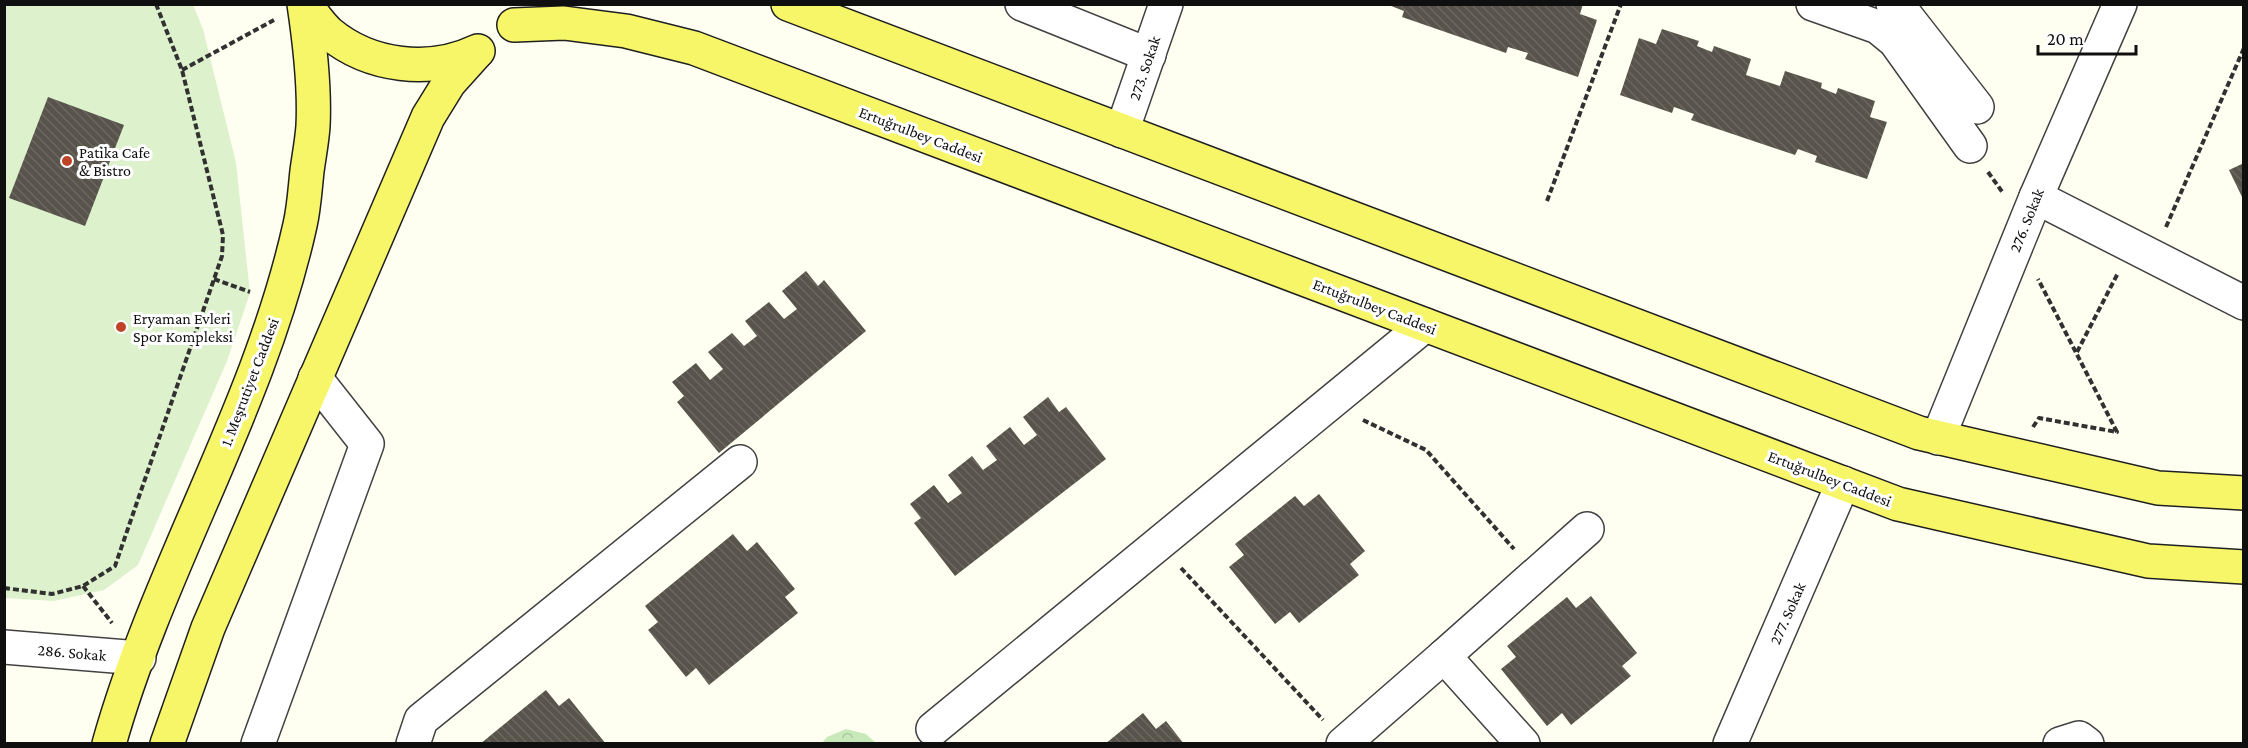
<svg xmlns="http://www.w3.org/2000/svg" width="2248" height="748" font-family="'Crimson Pro',serif">
<style>
.park{fill:url(#park-crowns)}
.pitch{fill:#dcf1cc}
.building{fill:url(#building-back-hatch)}
.lines{fill:none;stroke-linecap:round;stroke-linejoin:round}
.minor-casing{stroke:#424242;stroke-width:36}
.major-casing{stroke:#202020;stroke-width:36}
.path{stroke:#313131;stroke-width:4;stroke-dasharray:6 3;stroke-linecap:butt}
.minor{stroke:#fff;stroke-width:33}
.major{stroke:#f7f669;stroke-width:33}
.poi-dot{fill:#bf4427;stroke:#fff;stroke-width:2}
.labels{text-anchor:middle;stroke-width:6;stroke-linejoin:round;paint-order:stroke}
.street-label{font-size:16px;fill:#0f0f0f;stroke:#fff}
.poi-label{font-size:16px;fill:#0f0f0f;stroke:#fff;text-anchor:start}
</style>
<defs>
<pattern id="park-crowns" width="20" height="18" patternUnits="userSpaceOnUse" patternTransform="scale(1.5)"><rect width="20" height="18" fill="#c8eaba"/><path d="M2 6a3 3 0 1 1 6 0M12 15a3 3 0 1 1 6 0" fill="none" stroke="#abc89f"/></pattern>
<pattern id="building-back-hatch" width="6" height="6" patternUnits="userSpaceOnUse" patternTransform="scale(1.5)"><rect width="6" height="6" fill="#58534b"/><path d="M-1 5l2 2M0 0l6 6M5-1l2 2" fill="none" stroke="#6b6761"/></pattern>
</defs>
<rect width="100%" height="100%" fill="#fefff1"/>
<polygon class="park" points="846,729 866,734 876,743 822,743 827,737"/>
<polygon class="pitch" points="5,5 193,5 203,29 236,163 250,293 227,361 138,565 104,590 54,601 5,598"/>
<g class="building">
<polygon points="1386,4 1583,4 1580,14 1597,20 1578,77 1525,59 1528,53 1508,47 1506,53 1402,17 1404,11"/>
<polygon points="1662,29 1699,41 1697,46 1712,52 1714,46 1751,59 1746,75 1780,86 1785,71 1822,83 1821,88 1836,94 1838,88 1875,101 1870,117 1887,122 1867,179 1815,162 1817,156 1798,149 1795,155 1691,120 1694,114 1674,107 1672,113 1620,95 1639,38 1656,44"/>
<polygon points="48,97 124,125 85,226 9,198"/>
<polygon points="2244,163 2244,201 2229,170"/>
<polygon points="806,271 818,286 824,280 866,331 719,453 677,402 684,396 672,382 696,363 710,380 723,369 708,352 732,333 744,346 757,336 745,321 769,302 784,319 797,309 782,291"/>
<polygon points="1048,397 1059,412 1066,407 1106,459 955,576 914,523 921,518 910,504 934,485 948,503 962,493 948,475 972,456 983,470 997,460 986,446 1010,427 1024,445 1037,435 1023,417"/>
<polygon points="1319,494 1365,551 1350,564 1359,575 1299,623 1290,612 1275,624 1229,567 1244,555 1235,544 1295,496 1304,506"/>
<polygon points="733,534 747,551 757,542 795,589 785,597 798,613 709,685 696,668 686,677 648,630 658,622 645,606"/>
<polygon points="1591,596 1637,653 1622,666 1631,676 1571,725 1562,713 1547,726 1501,669 1516,657 1507,646 1567,597 1576,608"/>
<polygon points="546,690 559,706 569,698 606,744 480,744"/>
<polygon points="1143,713 1156,729 1166,721 1184,744 1105,744"/>
</g>
<g class="lines">
<g class="minor-casing">
<g id="minor">
<polyline points="1022,4 1149,55"/>
<polyline points="1813,4 1878,27 1895,41 1970,146"/>
<polyline points="1893,4 1903,12 1977,107"/>
<polyline points="1122,131 1166,4"/>
<polyline points="2036,197 2244,303"/>
<polyline points="1938,438 2036,197 2120,4"/>
<polyline points="4,647 139,658"/>
<polyline points="1444,656 1587,529"/>
<polyline points="933,729 1425,325"/>
<polyline points="258,744 367,444 315,378"/>
<polyline points="413,744 421,720 740,462"/>
<polyline points="1343,744 1444,656 1523,744"/>
<polyline points="1730,744 1843,483"/>
<polyline points="2060,744 2079,738 2087,744"/>
</g>
</g>
<g class="major-casing">
<g id="major">
<path d="M 305,4 C 313,14 320,25 329,33 C 370,67 430,74 478,51"/>
<polyline points="788,4 1919,433 2158,488 2244,493"/>
<polyline points="514,25 564,23 626,31 694,48 1898,504 2148,561 2244,567"/>
<path d="M 109,744 C 159,566 260,406 300,225 C 304,208 305,189 307,171 C 309,156 312,141 313,126 C 315,86 310,44 304,4"/>
<polyline points="167,744 208,628 428,117 449,83 476,53"/>
</g>
</g>
<g class="path">
<polyline points="182,70 274,20"/>
<polyline points="1988,172 2003,193"/>
<polyline points="1547,201 1621,4"/>
<polyline points="2166,227 2244,48"/>
<polyline points="214,279 250,292"/>
<polyline points="2077,352 2118,273"/>
<polyline points="1363,420 1426,450 1514,549"/>
<polyline points="2033,427 2039,418 2117,432 2038,279"/>
<polyline points="1181,568 1323,720"/>
<polyline points="83,586 112,623"/>
<polyline points="4,588 52,594 83,586 115,566 222,256 223,235 182,70 156,4"/>
</g>
<use href="#minor" class="minor"/>
<use href="#major" class="major"/>
</g>
<g class="poi-dot">
<circle cx="67" cy="161" r="6"/>
<circle cx="121" cy="327" r="6"/>
</g>
<g class="labels">
<g class="street-label">
<text transform="translate(1144 68) rotate(-71)" y="6">273. Sokak</text>
<text transform="translate(921 134) rotate(21)" y="6">Ertuğrulbey Caddesi</text>
<text transform="translate(2026 220) rotate(-68)" y="6">276. Sokak</text>
<text transform="translate(1375 306) rotate(21)" y="6">Ertuğrulbey Caddesi</text>
<text transform="translate(249 382) rotate(-69)" y="6">1. Meşrutiyet Caddesi</text>
<text transform="translate(1830 478) rotate(21)" y="6">Ertuğrulbey Caddesi</text>
<text transform="translate(1787 613) rotate(-66)" y="6">277. Sokak</text>
<text transform="translate(72 652) rotate(5)" y="6">286. Sokak</text>
</g>
<g class="poi-label">
<text x="79" y="158">Patika Cafe<tspan x="79" dy="18">&amp; Bistro</tspan></text>
<text x="133" y="324">Eryaman Evleri<tspan x="133" dy="18">Spor Kompleksi</tspan></text>
</g>
</g>
<rect width="2248" height="748" fill="none" stroke="#0f0f0f" stroke-width="12"/>
<path d="M2038 45v9h98v-9" fill="none" stroke="#0f0f0f" stroke-width="3"/>
<text x="2047" y="45" font-size="18" fill="#0f0f0f" stroke="#ffffff" stroke-width="4.5" paint-order="stroke">20 m</text>
</svg>
